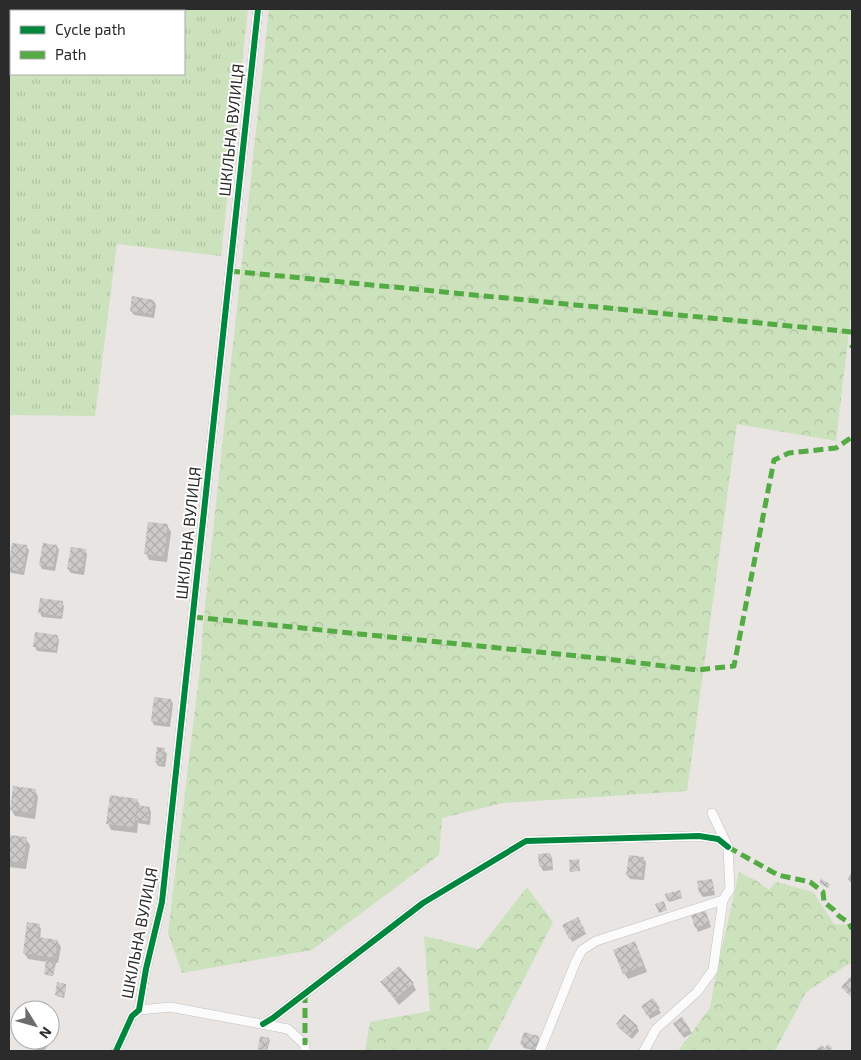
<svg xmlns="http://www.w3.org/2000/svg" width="861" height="1060" font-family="'Exo 2',sans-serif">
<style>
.grass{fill:url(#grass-tufts);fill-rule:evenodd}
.forest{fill:url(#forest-crowns)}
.shadow{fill:#0003}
.building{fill:url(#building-cross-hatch)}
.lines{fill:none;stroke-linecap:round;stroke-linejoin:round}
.street-casing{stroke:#c2c2c2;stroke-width:10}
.street{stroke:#fcfbfb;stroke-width:9}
.quiet{stroke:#54ab44;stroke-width:5;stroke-dasharray:10 5;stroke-linecap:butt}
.cycleway-casing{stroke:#fff;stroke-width:9}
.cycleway{stroke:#00873e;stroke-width:6}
.labels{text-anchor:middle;stroke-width:4;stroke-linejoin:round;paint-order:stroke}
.street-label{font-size:16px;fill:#2b2b2b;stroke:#fff}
</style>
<defs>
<pattern id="grass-tufts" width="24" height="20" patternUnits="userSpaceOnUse" patternTransform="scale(1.25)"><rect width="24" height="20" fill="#cce2bd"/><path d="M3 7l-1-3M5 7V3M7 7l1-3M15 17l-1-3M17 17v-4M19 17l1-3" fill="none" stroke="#afc2a3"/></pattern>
<pattern id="forest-crowns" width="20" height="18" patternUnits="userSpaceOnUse" patternTransform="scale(1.25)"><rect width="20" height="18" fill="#cce2bd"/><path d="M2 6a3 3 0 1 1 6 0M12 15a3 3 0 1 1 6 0" fill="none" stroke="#afc2a3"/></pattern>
<pattern id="building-cross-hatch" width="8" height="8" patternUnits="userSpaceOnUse" patternTransform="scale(1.25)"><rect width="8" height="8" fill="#cdcbc9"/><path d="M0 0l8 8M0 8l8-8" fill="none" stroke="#b0aead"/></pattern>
</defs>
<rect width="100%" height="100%" fill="#e8e5e2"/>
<path class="grass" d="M 9,9 L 248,9 L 221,256 L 117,244 L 95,416 L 9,415 ZM 11,11 L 184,11 L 184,74 L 11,74 Z"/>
<g class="forest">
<polygon points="269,9 852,9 852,307 836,441 737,424 687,791 503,803 442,818 439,855 312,950 182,973 168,933 201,660 203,625"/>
<polygon points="739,872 757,881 769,890 776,882 813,892 834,924 852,925 852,964 850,963 806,992 775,1051 678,1051 710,1008 716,974"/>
<polygon points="527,887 553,922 487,1051 365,1051 370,1022 430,1011 424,936 479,949"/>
</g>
<g class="shadow">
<polygon points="154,301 156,305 154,318 134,315 131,311"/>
<polygon points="167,525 171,532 167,562 149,560 146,553"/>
<polygon points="13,544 26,546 29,550 24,575 11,573 9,569"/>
<polygon points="57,546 59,550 55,571 42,569 40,565"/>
<polygon points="85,550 87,554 84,575 71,573 68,569"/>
<polygon points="62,602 64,606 62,619 42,617 40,613"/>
<polygon points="57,636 59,640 57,653 37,651 35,647"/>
<polygon points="171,700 173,704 170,727 154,725 152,721"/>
<polygon points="164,750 167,754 165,767 158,766 156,762"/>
<polygon points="35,790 38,797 35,819 15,816 11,809"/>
<polygon points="137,800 141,807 149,808 151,812 150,825 138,823 137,833 111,830 108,823"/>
<polygon points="9,836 26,839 30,845 26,869 9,867"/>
<polygon points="550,854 552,858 553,870 543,871 541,867 539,855"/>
<polygon points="643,858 646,862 644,880 630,879 627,875"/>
<polygon points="852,871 852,884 848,879"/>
<polygon points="711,880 713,884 715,895 703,897 700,893 699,883"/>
<polygon points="680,893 682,898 669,902 668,900"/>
<polygon points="692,916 707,916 711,927 698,932"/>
<polygon points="578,918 586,934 572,942 564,926"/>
<polygon points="39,925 41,929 40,939 57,941 61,947 58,963 56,963 53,976 46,975 45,973 47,962 28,959 24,953"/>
<polygon points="638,949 647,972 628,979 624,973"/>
<polygon points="382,982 413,984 416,990 399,1005 386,988"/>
<polygon points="66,985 66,987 64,998 57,996 56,995"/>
<polygon points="653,1000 661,1013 650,1019 643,1006"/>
<polygon points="617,1024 637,1027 639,1031 632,1039 619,1028"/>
<polygon points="677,1027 689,1029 692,1033 684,1038"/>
<polygon points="50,1035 52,1039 44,1051 38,1051 34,1048 32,1044 35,1040 50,1040"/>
<polygon points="538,1037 540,1041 537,1051 524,1048 521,1044"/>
<polygon points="269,1039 270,1040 267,1051 260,1050 259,1049"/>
</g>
<g class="building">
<polygon points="132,296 154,300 152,314 130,311"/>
<polygon points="148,522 168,524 164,556 144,554"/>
<polygon points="12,543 27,545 23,572 9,569 9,562"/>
<polygon points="43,543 57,545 53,567 39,565"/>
<polygon points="71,547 86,549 82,572 67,569"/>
<polygon points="40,598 63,601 61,616 38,613"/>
<polygon points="35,632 58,635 56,650 33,647"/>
<polygon points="154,697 171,699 168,724 151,721"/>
<polygon points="157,747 165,748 163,764 155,763"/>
<polygon points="13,786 36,789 32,813 10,810"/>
<polygon points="110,795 138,799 134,827 106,824"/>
<polygon points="138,805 150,807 148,821 136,820"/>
<polygon points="9,835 27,837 23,863 9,861"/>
<polygon points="550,853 552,866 539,867 538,854"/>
<polygon points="629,855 644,857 642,877 626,875"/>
<polygon points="579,859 580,871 570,872 569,860"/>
<polygon points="712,879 714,891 699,893 697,881"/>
<polygon points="821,879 830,884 828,888 819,883"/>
<polygon points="680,890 682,896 667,901 665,894"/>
<polygon points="664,901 667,910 659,913 655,904"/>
<polygon points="705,910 710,923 695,928 691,915"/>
<polygon points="578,917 585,930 569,939 562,925"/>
<polygon points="27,922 40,924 38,937 58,940 55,958 23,953"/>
<polygon points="635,941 644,965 623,974 613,950"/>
<polygon points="46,960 55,962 53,975 44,974"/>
<polygon points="399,966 414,983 395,999 380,982"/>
<polygon points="852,975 852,998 841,987"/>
<polygon points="57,982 66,984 64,997 55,995"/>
<polygon points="653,998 660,1008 647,1016 641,1006"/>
<polygon points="624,1014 638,1026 629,1036 616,1024"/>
<polygon points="682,1017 690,1029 681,1035 673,1023"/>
<polygon points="524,1032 539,1036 535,1049 520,1044"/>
<polygon points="260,1036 269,1038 267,1051 258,1049"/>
<polygon points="33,1040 47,1040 40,1051 30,1044"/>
<polygon points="828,1044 832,1048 829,1051 815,1051 821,1045 825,1048"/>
</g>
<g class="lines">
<g class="street-casing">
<g id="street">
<polyline points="139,1010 170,1007 288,1029 305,1045 305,1051"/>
<polyline points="263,1024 273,1018 423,903 526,841 699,836 718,839 728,847"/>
<polyline points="116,1051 132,1016 139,1010 146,969 162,902 258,9"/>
<polyline points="540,1051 576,961 582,950 596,941 723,900 730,889 728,847 712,813"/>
<polyline points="644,1051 656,1029 697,992 713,970 723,900"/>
</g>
</g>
<use href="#street" class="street"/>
<g class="quiet">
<polyline points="230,271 852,332"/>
<polyline points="852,345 852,348"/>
<polyline points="193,617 607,659 697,670 734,666 774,460 789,453 836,448 852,437"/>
<polyline points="728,847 778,875 810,882 823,892 824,902 834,910 839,916 849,923 852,929"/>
<polyline points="305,993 305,1045"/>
</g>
<g class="cycleway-casing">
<g id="cycleway">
<polyline points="263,1024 273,1018 423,903 526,841 699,836 718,839 728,847"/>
<polyline points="116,1051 132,1016 139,1010 146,969 162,902 258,9"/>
</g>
</g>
<use href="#cycleway" class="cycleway"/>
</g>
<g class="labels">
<g class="street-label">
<text transform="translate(231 130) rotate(-84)" y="6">ШКІЛЬНА ВУЛИЦЯ</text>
<text transform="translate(188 533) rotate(-84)" y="6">ШКІЛЬНА ВУЛИЦЯ</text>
<text transform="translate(139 933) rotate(-79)" y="6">ШКІЛЬНА ВУЛИЦЯ</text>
</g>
</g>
<rect width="861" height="1060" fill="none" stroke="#2b2b2b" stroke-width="20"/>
<rect x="10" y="10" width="175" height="65" fill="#ffffff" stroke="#aaaaaa"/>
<rect x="20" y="26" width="25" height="8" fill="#00873e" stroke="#aaaaaa"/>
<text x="55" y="35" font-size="15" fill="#2b2b2b">Cycle path</text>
<rect x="20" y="51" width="25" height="8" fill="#54ab44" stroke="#aaaaaa"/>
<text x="55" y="60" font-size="15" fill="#2b2b2b">Path</text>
<g transform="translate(35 1025) rotate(127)"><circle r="24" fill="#ffffff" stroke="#aaaaaa"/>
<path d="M0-4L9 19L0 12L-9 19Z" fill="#6d6c6b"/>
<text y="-8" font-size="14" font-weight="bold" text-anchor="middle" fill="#2b2b2b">N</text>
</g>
</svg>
